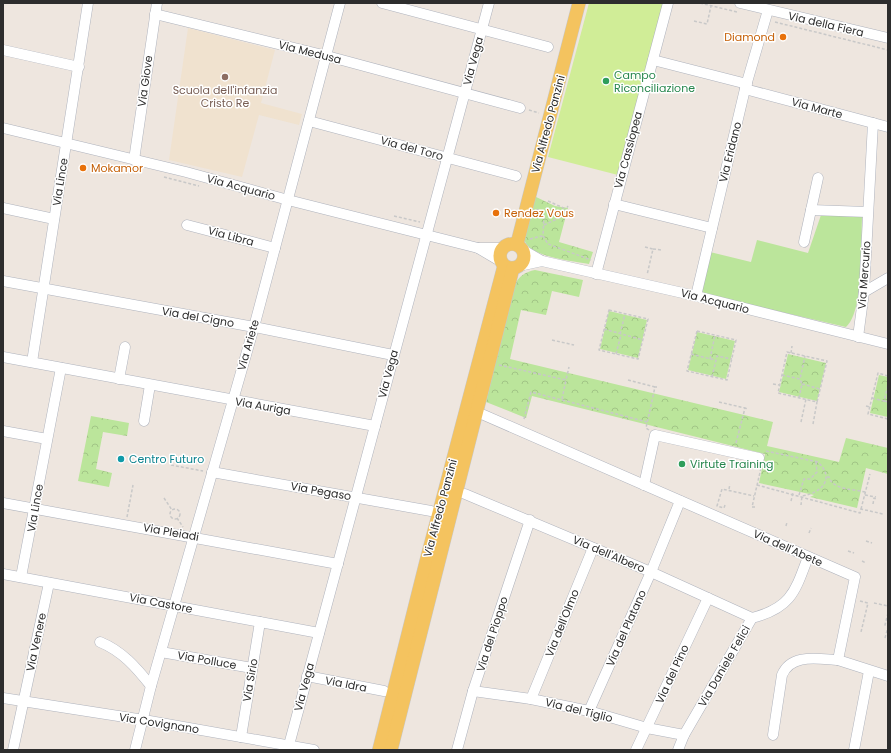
<svg xmlns="http://www.w3.org/2000/svg" width="891" height="753" font-family="Poppins,sans-serif">
<style>
.education{fill:#f0e2cf}
.grass{fill:#bbe59b}
.park{fill:url(#park-crowns)}
.pitch{fill:#d0ed97}
.lines{fill:none;stroke-linecap:round;stroke-linejoin:round}
.minor-casing{stroke:#afb3bd;stroke-width:11}
.major-casing{stroke:#c8c8c8;stroke-width:14}
.path{stroke:#c8c8c8;stroke-width:1.5;stroke-dasharray:3 2;stroke-linecap:butt}
.minor{stroke:#fff;stroke-width:10}
.major{stroke:#f4c35f;stroke-width:13}
.food-dot{fill:#e8710a;stroke:#fff;stroke-width:1.5}
.education-dot{fill:#8d6e63;stroke:#fff;stroke-width:1.5}
.leisure-dot{fill:#2e9e5b;stroke:#fff;stroke-width:1.5}
.culture-dot{fill:#0f9aa8;stroke:#fff;stroke-width:1.5}
.labels{text-anchor:middle;stroke-width:3;stroke-linejoin:round;paint-order:stroke}
.street-label{font-size:11px;fill:#2d2d2d;stroke:#fff}
.food-label{font-size:11px;fill:#c56008;stroke:#fff;text-anchor:start}
.leisure-label{font-size:11px;fill:#27864d;stroke:#fff;text-anchor:start}
.education-label{font-size:11px;fill:#785e54;stroke:#fff}
.culture-label{font-size:11px;fill:#0d838f;stroke:#fff;text-anchor:start}
</style>
<defs>
<pattern id="park-crowns" width="20" height="18" patternUnits="userSpaceOnUse"><rect width="20" height="18" fill="#bbe59b"/><path d="M2 6a3 3 0 1 1 6 0M12 15a3 3 0 1 1 6 0" fill="none" stroke="#a1c586"/></pattern>
</defs>
<rect width="100%" height="100%" fill="#eee6df"/>
<polygon class="education" points="188,28 275,50 261,103 302,114 299,125 259,115 242,177 169,160"/>
<path class="grass" d="M 821,215 L 862,217 C 861,241 864,312 846,327 L 700,293 L 710,252 L 751,262 L 757,240 L 808,253 Z"/>
<g class="park">
<path d="M 534,196 L 555,206 L 568,208 L 559,242 L 593,252 L 589,264 C 573,261 526,257 524,238 C 523,228 531,207 534,196 Z"/>
<path d="M 535,270 L 583,280 L 579,297 L 552,291 L 546,315 L 521,310 L 510,359 L 773,422 L 767,446 L 839,462 L 846,438 L 888,448 L 888,474 L 866,468 L 857,508 L 810,497 L 814,495 L 759,483 L 765,454 L 532,396 L 526,418 L 486,402 L 514,286 C 519,276 525,272 535,270 Z"/>
<polygon points="609,311 647,320 638,358 600,349"/>
<polygon points="697,332 735,341 726,379 688,370"/>
<polygon points="788,354 826,363 817,401 779,392"/>
<polygon points="879,375 888,377 888,417 870,413"/>
<polygon points="91,416 129,423 127,436 103,432 96,469 112,473 109,487 78,481"/>
</g>
<polygon class="pitch" points="589,3 661,3 663,6 618,175 548,157"/>
<g class="lines">
<g class="minor-casing">
<g id="minor">
<polyline points="382,3 548,47"/>
<polyline points="740,3 888,38"/>
<polyline points="155,14 327,56 520,108"/>
<polyline points="3,50 79,67"/>
<polyline points="653,60 747,84"/>
<polyline points="745,89 888,127"/>
<polyline points="309,121 516,176"/>
<polyline points="3,128 186,172 288,200 478,248 502,248"/>
<polyline points="134,160 157,3"/>
<polyline points="614,204 712,228"/>
<polyline points="3,208 54,219"/>
<polyline points="811,210 867,212"/>
<polyline points="187,225 275,248"/>
<polyline points="804,242 818,178"/>
<polyline points="478,248 500,261"/>
<polyline points="523,250 542,261 696,296 888,344"/>
<polyline points="519,266 542,261"/>
<polyline points="596,274 668,3"/>
<polyline points="3,281 254,327 393,355"/>
<polyline points="864,292 888,278"/>
<polyline points="696,296 745,89 768,10"/>
<polyline points="858,337 864,292 873,123"/>
<polyline points="3,357 375,426"/>
<polyline points="32,362 88,3"/>
<polyline points="119,379 125,347"/>
<polyline points="477,412 855,577 838,660 888,676"/>
<polyline points="144,421 150,385"/>
<polyline points="3,431 47,439"/>
<polyline points="212,472 431,511"/>
<polyline points="644,485 655,435 759,458"/>
<polyline points="465,494 651,572 752,618"/>
<polyline points="3,503 338,564"/>
<polyline points="3,574 319,633"/>
<polyline points="21,577 61,368"/>
<path d="M 100,642 C 122,651 136,667 151,686"/>
<polyline points="161,652 252,668"/>
<polyline points="307,676 384,691"/>
<polyline points="473,691 531,699 589,711 647,728 684,735"/>
<polyline points="3,698 144,720 314,750"/>
<polyline points="531,699 593,548"/>
<polyline points="589,711 651,572 680,501"/>
<path d="M 773,735 L 782,675 C 791,653 818,659 838,660"/>
<polyline points="241,737 260,622"/>
<polyline points="289,745 489,3"/>
<polyline points="13,750 49,583"/>
<polyline points="135,750 151,686 254,327 340,3"/>
<polyline points="457,750 473,691 530,520"/>
<polyline points="636,750 708,598"/>
<path d="M 678,750 L 684,735 L 752,618 C 791,608 795,592 808,557"/>
<polyline points="854,750 869,671"/>
</g>
</g>
<g class="major-casing">
<g id="major">
<circle cx="512" cy="256" r="12"/>
<polyline points="517,244 579,3"/>
<polyline points="379,750 426,562 504,266"/>
<polyline points="391,750 513,268"/>
</g>
</g>
<g class="path">
<polyline points="700,3 737,12"/>
<polyline points="694,21 707,24 711,6"/>
<polyline points="775,22 888,50"/>
<polyline points="529,110 539,113"/>
<polyline points="164,177 199,186"/>
<polyline points="548,201 566,209"/>
<polyline points="537,209 544,215 543,236 548,244 591,260"/>
<polyline points="394,216 420,222"/>
<polyline points="544,225 561,217 568,206"/>
<polyline points="530,239 542,236"/>
<polyline points="645,247 653,249 647,275"/>
<polyline points="653,249 662,250"/>
<polygon points="609,310 648,319 638,359 599,350"/>
<polyline points="604,329 643,340"/>
<polygon points="697,331 736,340 727,380 687,371"/>
<polyline points="620,334 625,314"/>
<polyline points="552,340 574,345"/>
<polygon points="787,352 827,361 817,402 778,393"/>
<polyline points="791,353 792,346"/>
<polyline points="616,354 621,335"/>
<polyline points="691,354 715,360"/>
<polyline points="710,359 715,335"/>
<polyline points="499,365 566,380 569,367"/>
<polyline points="782,375 800,379 805,356"/>
<polyline points="888,376 878,373 868,414 888,419"/>
<polyline points="712,377 717,356 732,359"/>
<polyline points="628,380 655,387"/>
<polyline points="773,384 779,385"/>
<polyline points="802,384 820,389"/>
<polyline points="799,398 802,384 800,379"/>
<polyline points="872,398 884,401 888,385"/>
<polyline points="562,399 566,380"/>
<polyline points="884,401 888,402"/>
<polyline points="719,402 745,408"/>
<polyline points="866,406 870,407"/>
<polyline points="524,419 531,392 647,422"/>
<polyline points="801,422 806,399"/>
<polyline points="813,424 817,402"/>
<polyline points="649,430 646,428 655,387 657,387"/>
<polyline points="736,443 745,408 748,409"/>
<path d="M 766,451 L 818,462 C 836,479 821,493 802,496 L 801,505"/>
<polyline points="171,465 203,471"/>
<path d="M 827,477 L 829,477 C 833,490 853,489 865,492"/>
<polyline points="757,485 860,513 861,509 883,514"/>
<polyline points="729,489 730,484"/>
<polyline points="799,495 804,479 810,479 817,472 816,462"/>
<polyline points="865,495 876,497"/>
<polyline points="164,498 172,510"/>
<polyline points="791,501 793,493"/>
<polyline points="873,504 874,498 876,499"/>
<polyline points="725,505 724,508 717,506 722,489 754,496"/>
<polyline points="755,507 752,507 761,468"/>
<circle cx="175" cy="514" r="5"/>
<polyline points="861,509 870,474"/>
<polyline points="127,517 133,485"/>
<polyline points="177,518 183,527"/>
<polyline points="786,526 787,522"/>
<polyline points="809,533 811,528"/>
<polyline points="866,541 872,543"/>
<polyline points="848,551 854,553"/>
<polyline points="862,561 866,563"/>
<polyline points="860,601 868,603 861,632"/>
<polyline points="874,603 888,606"/>
<polyline points="888,613 885,625 888,626"/>
<polyline points="885,638 888,627"/>
</g>
<use href="#minor" class="minor"/>
<use href="#major" class="major"/>
</g>
<g class="food-dot">
<circle cx="783" cy="37" r="4"/>
<circle cx="83" cy="168" r="4"/>
<circle cx="496" cy="213" r="4"/>
</g>
<circle class="education-dot" cx="225" cy="77" r="4"/>
<g class="leisure-dot">
<circle cx="606" cy="81" r="4"/>
<circle cx="682" cy="464" r="4"/>
</g>
<circle class="culture-dot" cx="121" cy="459" r="4"/>
<g class="labels">
<g class="street-label">
<text transform="translate(826 24) rotate(13)" y="4">Via della Fiera</text>
<text transform="translate(310 52) rotate(14)" y="4">Via Medusa</text>
<text transform="translate(473 61) rotate(-75)" y="4">Via Vega</text>
<text transform="translate(145 81) rotate(-82)" y="4">Via Giove</text>
<text transform="translate(817 108) rotate(15)" y="4">Via Marte</text>
<text transform="translate(548 124) rotate(-75)" y="4">Via Alfredo Panzini</text>
<text transform="translate(412 148) rotate(15)" y="4">Via del Toro</text>
<text transform="translate(628 150) rotate(-75)" y="4">Via Cassiopea</text>
<text transform="translate(730 152) rotate(-76)" y="4">Via Eridano</text>
<text transform="translate(60 182) rotate(-81)" y="4">Via Lince</text>
<text transform="translate(241 187) rotate(15)" y="4">Via Acquario</text>
<text transform="translate(231 236) rotate(15)" y="4">Via Libra</text>
<text transform="translate(864 275) rotate(-86)" y="4">Via Mercurio</text>
<text transform="translate(715 301) rotate(14)" y="4">Via Acquario</text>
<text transform="translate(198 317) rotate(10)" y="4">Via del Cigno</text>
<text transform="translate(248 345) rotate(-74)" y="4">Via Ariete</text>
<text transform="translate(388 374) rotate(-75)" y="4">Via Vega</text>
<text transform="translate(263 406) rotate(10)" y="4">Via Auriga</text>
<text transform="translate(321 491) rotate(10)" y="4">Via Pegaso</text>
<text transform="translate(35 508) rotate(-80)" y="4">Via Lince</text>
<text transform="translate(440 508) rotate(-75)" y="4">Via Alfredo Panzini</text>
<text transform="translate(171 532) rotate(10)" y="4">Via Pleiadi</text>
<text transform="translate(788 548) rotate(24)" y="4">Via dell'Abete</text>
<text transform="translate(609 554) rotate(23)" y="4">Via dell'Albero</text>
<text transform="translate(161 603) rotate(11)" y="4">Via Castore</text>
<text transform="translate(562 623) rotate(-68)" y="4">Via dell'Olmo</text>
<text transform="translate(626 628) rotate(-66)" y="4">Via del Platano</text>
<text transform="translate(492 634) rotate(-72)" y="4">Via del Pioppo</text>
<text transform="translate(36 642) rotate(-78)" y="4">Via Venere</text>
<text transform="translate(207 660) rotate(10)" y="4">Via Polluce</text>
<text transform="translate(724 666) rotate(-60)" y="4">Via Daniele Felici</text>
<text transform="translate(672 674) rotate(-65)" y="4">Via del Pino</text>
<text transform="translate(250 680) rotate(-80)" y="4">Via Sirio</text>
<text transform="translate(346 684) rotate(11)" y="4">Via Idra</text>
<text transform="translate(304 687) rotate(-75)" y="4">Via Vega</text>
<text transform="translate(579 710) rotate(14)" y="4">Via del Tiglio</text>
<text transform="translate(159 723) rotate(9)" y="4">Via Covignano</text>
</g>
<g class="food-label">
<text x="775" y="41" text-anchor="end">Diamond</text>
<text x="91" y="172">Mokamor</text>
<text x="504" y="217">Rendez Vous</text>
</g>
<g class="leisure-label">
<text x="614" y="79">Campo<tspan x="614" dy="13">Riconciliazione</tspan></text>
<text x="690" y="468">Virtute Training</text>
</g>
<g class="education-label">
<text x="225" y="94">Scuola dell'infanzia<tspan x="225" dy="13">Cristo Re</tspan></text>
</g>
<g class="culture-label">
<text x="129" y="463">Centro Futuro</text>
</g>
</g>
<rect width="891" height="753" fill="none" stroke="#2d2d2d" stroke-width="8"/>
</svg>
